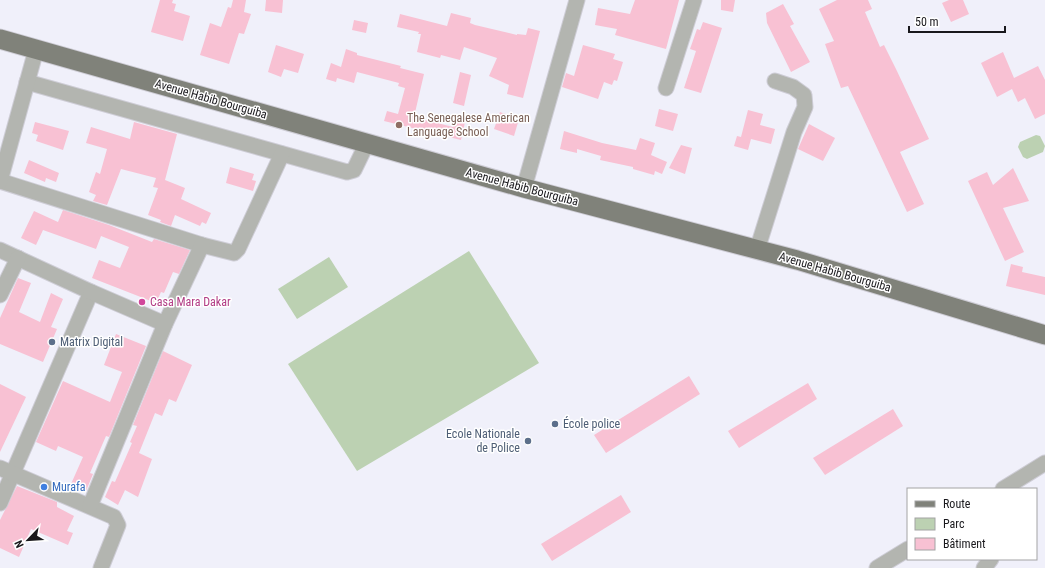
<svg xmlns="http://www.w3.org/2000/svg" width="1045" height="568" font-family="'Roboto Condensed',sans-serif">
<style>
.green{fill:#bcd1b2}
.building{fill:#f8c1d3}
.lines{fill:none;stroke-linecap:round;stroke-linejoin:round}
.minor-casing{stroke:#cecdd6;stroke-width:17}
.major-casing{stroke:#cecdd6;stroke-width:21}
.minor{stroke:#b3b5b0;stroke-width:15}
.major{stroke:#80827a;stroke-width:19}
.education-dot{fill:#8d6e63;stroke:#fff;stroke-width:1.5}
.hotel-dot{fill:#d1479c;stroke:#fff;stroke-width:1.5}
.service-dot{fill:#5c6f8a;stroke:#fff;stroke-width:1.5}
.shop-dot{fill:#3f7fe0;stroke:#fff;stroke-width:1.5}
.labels{text-anchor:middle;stroke-width:3;stroke-linejoin:round;paint-order:stroke}
.street-label{font-size:12px;fill:#19181c;stroke:#fff}
.education-label{font-size:12px;fill:#785e54;stroke:#fff;text-anchor:start}
.hotel-label{font-size:12px;fill:#b23c85;stroke:#fff;text-anchor:start}
.service-label{font-size:12px;fill:#4e5e75;stroke:#fff;text-anchor:start}
.shop-label{font-size:12px;fill:#366cbe;stroke:#fff;text-anchor:start}
</style>
<rect width="100%" height="100%" fill="#f0f0fa"/>
<g class="green">
<polygon points="1036,135 1040,136 1045,146 1043,152 1027,159 1023,157 1018,147 1020,142"/>
<polygon points="469,251 539,363 357,471 288,364"/>
<polygon points="329,257 348,287 297,319 278,289"/>
</g>
<g class="building">
<polygon points="160,0 173,0 172,3 176,4 174,11 190,16 183,41 151,32"/>
<polygon points="233,0 246,0 244,12 251,14 244,34 239,33 229,64 200,55 210,23 221,27 228,7 231,8"/>
<polygon points="266,0 283,0 282,13 265,11"/>
<polygon points="635,0 679,0 666,49 615,35 617,29 595,25 598,8 630,14"/>
<polygon points="721,0 735,0 733,12 721,10"/>
<polygon points="837,0 868,0 872,9 865,12 880,47 884,45 896,69 929,139 900,152 924,204 907,212 848,86 841,88 825,44 834,41 819,9"/>
<polygon points="949,0 963,0 969,14 951,22 942,3"/>
<polygon points="783,4 794,24 790,26 810,62 791,72 767,23 766,13"/>
<polygon points="451,13 471,18 470,23 475,25 517,35 517,34 526,35 528,28 540,31 523,98 507,94 509,85 489,76 497,58 464,47 460,60 441,55 440,58 417,52 421,34 418,34 419,32 397,27 400,14 447,26"/>
<polygon points="354,20 368,23 366,33 352,30"/>
<polygon points="703,22 722,28 701,93 684,88 696,51 690,49 697,29 700,30"/>
<polygon points="276,45 304,54 298,73 284,69 281,77 268,72"/>
<polygon points="583,45 615,54 613,59 623,62 617,81 614,80 612,85 604,82 598,99 562,87 566,73 574,76"/>
<polygon points="346,49 357,53 357,55 401,66 400,68 424,74 414,117 453,127 455,119 465,122 461,140 384,121 387,111 398,114 405,88 398,86 399,83 357,72 354,83 337,78 336,82 326,79 331,63 341,67"/>
<polygon points="1003,52 1014,78 1038,66 1045,80 1045,114 1035,119 1025,98 1018,102 1012,89 997,97 981,63"/>
<polygon points="460,72 471,75 464,106 453,103"/>
<polygon points="659,109 678,114 673,131 655,126"/>
<polygon points="748,110 763,114 760,125 775,129 771,144 751,139 748,150 734,146 737,136 741,137"/>
<polygon points="500,112 519,119 514,136 494,129"/>
<polygon points="35,122 69,131 63,150 36,141 38,135 32,133"/>
<polygon points="134,122 177,134 165,180 185,188 181,199 211,213 206,224 202,222 200,226 175,215 171,226 160,222 161,220 148,215 158,188 153,187 156,178 121,169 107,205 93,201 96,195 89,192 96,172 100,174 107,149 86,143 91,127 130,139"/>
<polygon points="809,124 835,138 823,161 798,149"/>
<polygon points="564,131 602,143 636,150 640,138 655,143 651,155 667,162 662,174 655,171 654,175 633,169 633,167 600,160 601,156 577,149 577,153 560,149"/>
<polygon points="681,145 692,148 685,174 669,168"/>
<polygon points="29,160 59,173 56,182 46,178 45,182 24,173"/>
<polygon points="230,167 254,174 252,180 256,181 253,191 226,183"/>
<polygon points="1013,168 1029,201 1003,208 1024,252 1005,261 968,181 987,172 993,185"/>
<polygon points="63,210 109,225 152,242 154,239 190,250 179,274 173,272 164,293 161,292 156,303 92,278 99,260 120,268 129,247 101,236 96,249 43,230 36,245 21,238 34,211 58,222"/>
<polygon points="1011,264 1023,267 1022,272 1045,277 1045,295 1006,286"/>
<polygon points="18,278 31,283 19,312 40,322 51,293 63,299 51,327 57,329 43,362 0,344 0,318"/>
<polygon points="116,334 146,346 109,437 106,436 90,473 93,474 86,491 71,484 83,457 58,446 56,451 36,442 63,381 110,402 122,372 104,365"/>
<polygon points="163,351 192,365 176,402 169,399 162,416 155,413 139,453 152,459 138,497 125,490 118,505 105,497 112,481 115,482 132,443 130,442 137,426 133,425"/>
<polygon points="689,376 700,394 606,453 594,435"/>
<polygon points="808,383 817,399 739,448 728,431"/>
<polygon points="0,384 26,397 0,452"/>
<polygon points="893,409 903,426 825,475 813,458"/>
<polygon points="17,486 57,502 57,507 74,516 67,531 73,533 68,545 31,529 19,557 0,548 0,520"/>
<polygon points="621,495 631,512 552,561 541,544"/>
</g>
<g class="lines">
<g class="minor-casing">
<g id="minor">
<polyline points="27,82 347,172 354,170 367,143"/>
<polyline points="666,88 694,0"/>
<polyline points="0,181 202,245 234,253 238,249 282,154"/>
<polyline points="0,181 36,50"/>
<polyline points="524,188 577,0"/>
<polyline points="0,250 91,292 0,503"/>
<polyline points="757,250 794,132 805,107 804,95 793,87 775,81"/>
<polyline points="91,292 165,324"/>
<polyline points="0,295 18,258"/>
<polyline points="0,468 114,517 118,525 101,568"/>
<polyline points="1003,489 1045,463"/>
<polyline points="90,506 165,324 202,245"/>
<polyline points="877,568 908,549"/>
<polyline points="984,568 991,559"/>
</g>
</g>
<g class="major-casing">
<polyline id="major" points="0,39 524,188 797,260 1045,335"/>
</g>
<use href="#minor" class="minor"/>
<use href="#major" class="major"/>
</g>
<circle class="education-dot" cx="399" cy="125" r="4"/>
<circle class="hotel-dot" cx="142" cy="302" r="4"/>
<g class="service-dot">
<circle cx="52" cy="342" r="4"/>
<circle cx="555" cy="424" r="4"/>
<circle cx="528" cy="441" r="4"/>
</g>
<circle class="shop-dot" cx="44" cy="487" r="4"/>
<g class="labels">
<g class="street-label">
<text transform="translate(211 99) rotate(16)" y="4">Avenue Habib Bourguiba</text>
<text transform="translate(522 187) rotate(15)" y="4">Avenue Habib Bourguiba</text>
<text transform="translate(835 272) rotate(16)" y="4">Avenue Habib Bourguiba</text>
</g>
<g class="education-label">
<text x="407" y="122">The Senegalese American<tspan x="407" dy="14">Language School</tspan></text>
</g>
<g class="hotel-label">
<text x="150" y="306">Casa Mara Dakar</text>
</g>
<g class="service-label">
<text x="60" y="346">Matrix Digital</text>
<text x="563" y="428">École police</text>
<text x="520" y="438" text-anchor="end">Ecole Nationale<tspan x="520" dy="14">de Police</tspan></text>
</g>
<g class="shop-label">
<text x="52" y="491">Murafa</text>
</g>
</g>
<rect x="907" y="488" width="130" height="72" fill="#ffffff" stroke="#a3a3a4"/>
<rect x="915" y="501" width="20" height="6" fill="#80827a" stroke="#a3a3a4"/>
<text x="943" y="508" font-size="12" fill="#19181c">Route</text>
<rect x="915" y="518" width="20" height="12" fill="#bcd1b2" stroke="#a3a3a4"/>
<text x="943" y="528" font-size="12" fill="#19181c">Parc</text>
<rect x="915" y="538" width="20" height="12" fill="#f8c1d3" stroke="#a3a3a4"/>
<text x="943" y="548" font-size="12" fill="#19181c">Bâtiment</text>
<g transform="translate(28 540) rotate(245)" stroke="#ffffff" stroke-width="3" paint-order="stroke">
<path d="M0-3L7 15L0 10L-7 15Z" fill="#19181c"/>
<text y="-6" font-size="11" font-weight="bold" text-anchor="middle" fill="#19181c">N</text>
</g>
<path d="M909 26v6h96v-6" fill="none" stroke="#19181c" stroke-width="2"/>
<text x="915" y="26" font-size="12" fill="#19181c" stroke="#ffffff" stroke-width="3" paint-order="stroke">50 m</text>
</svg>
